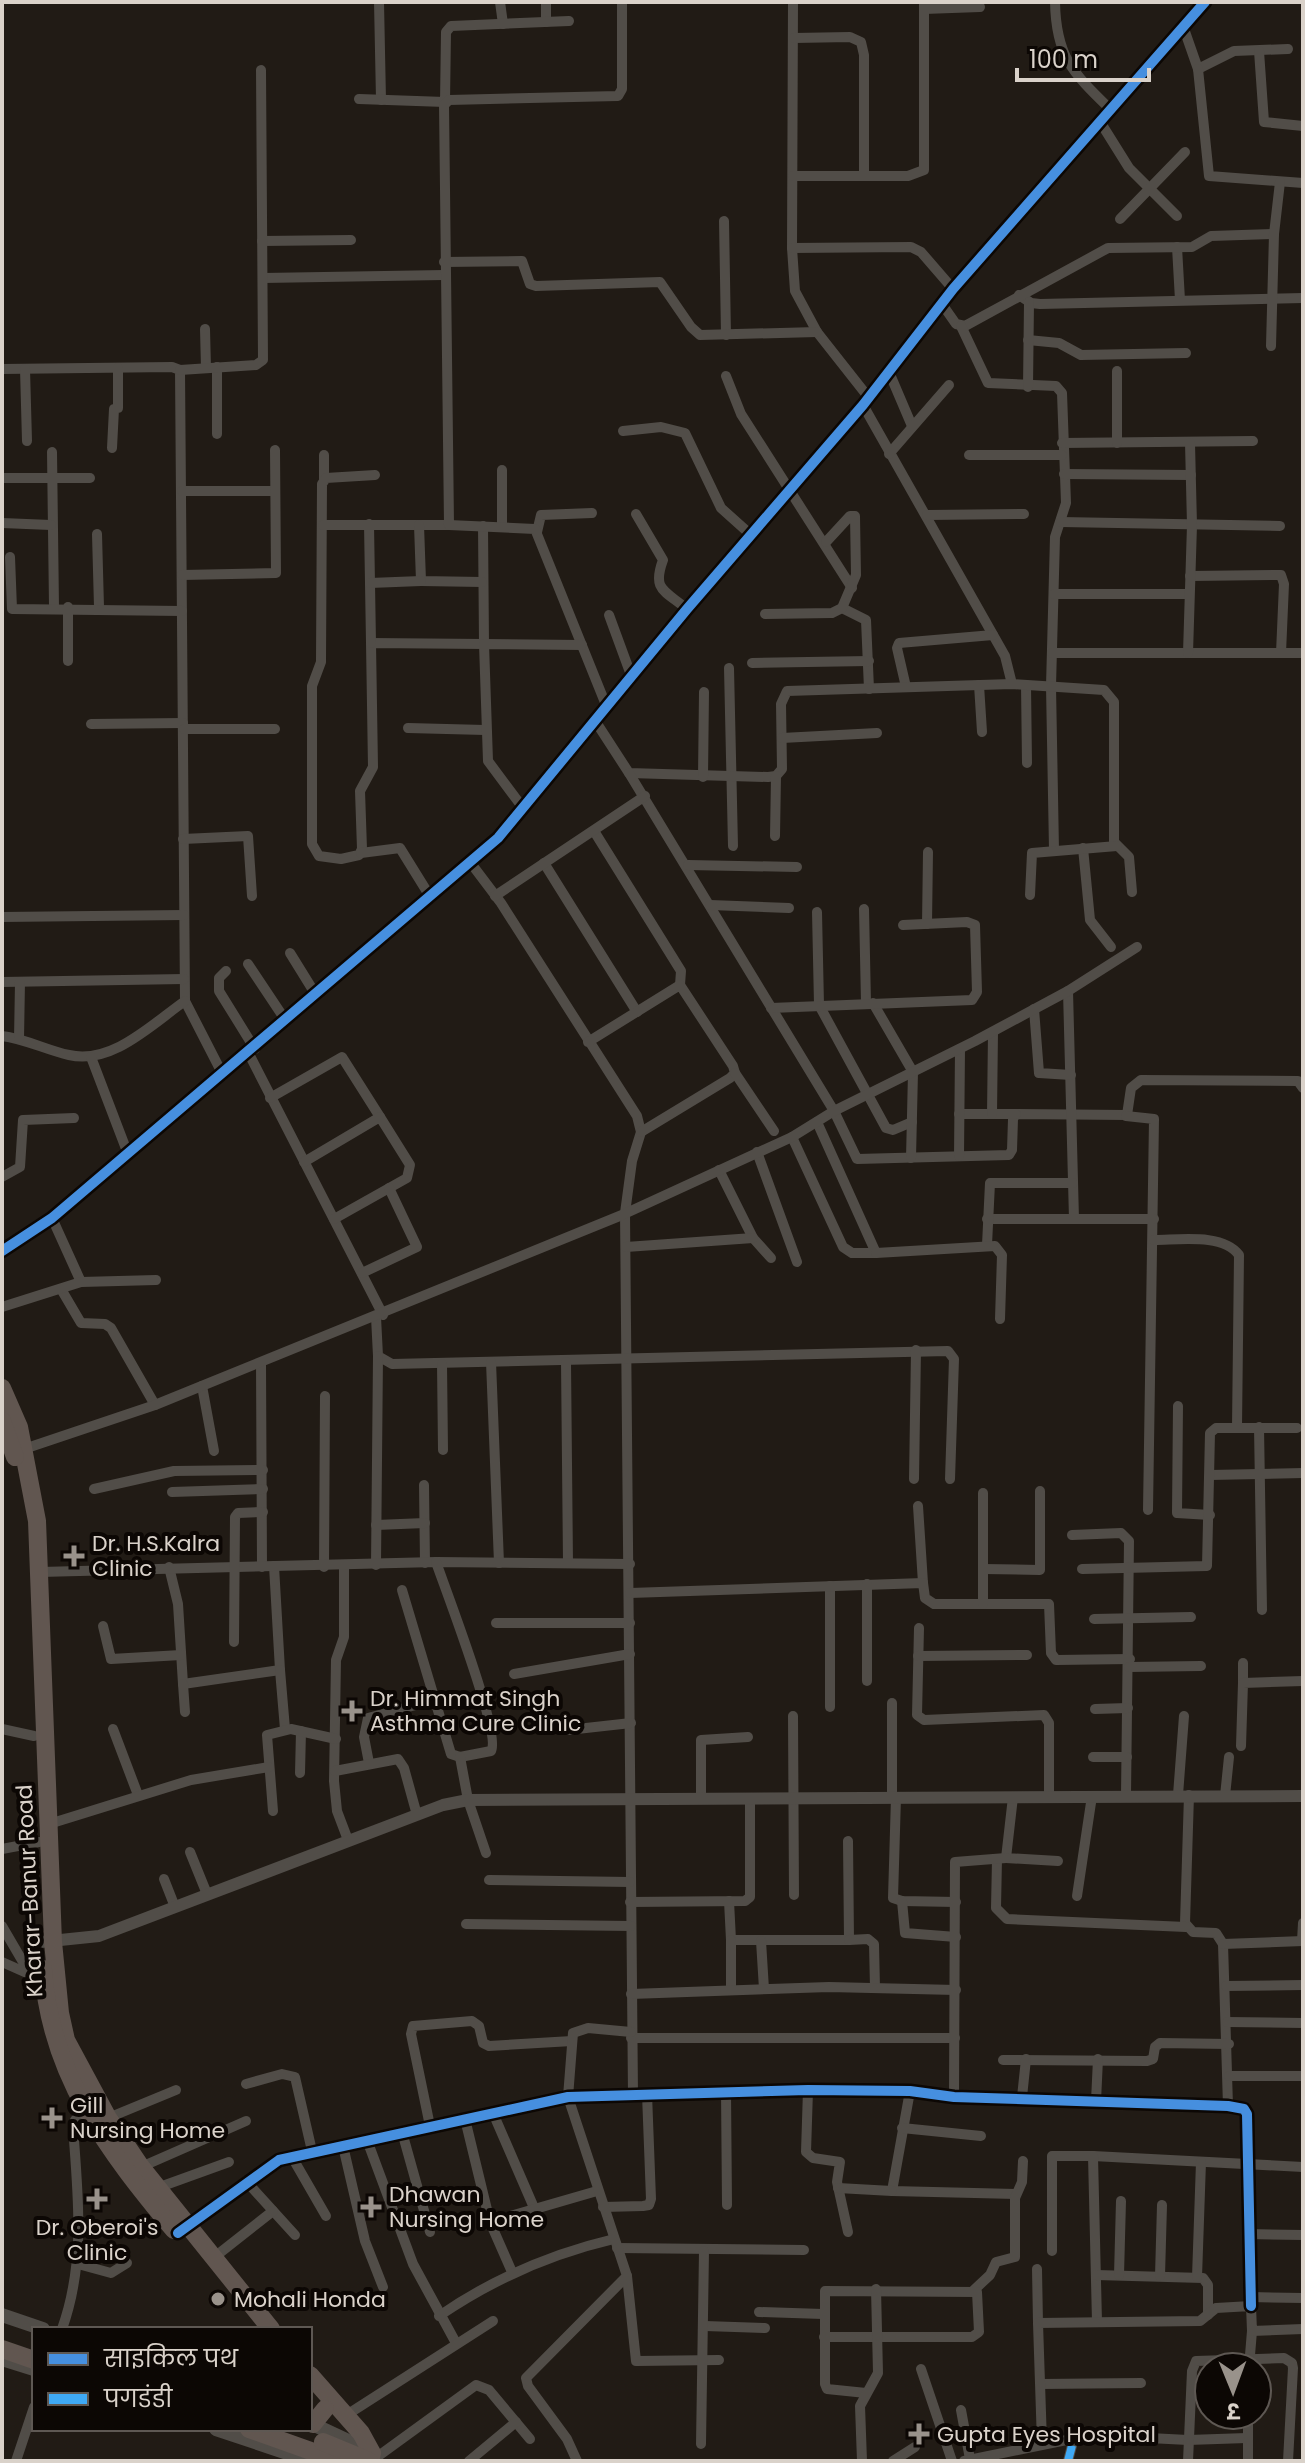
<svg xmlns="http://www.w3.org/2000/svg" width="1305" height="2463" font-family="Poppins,'Noto Sans Devanagari',sans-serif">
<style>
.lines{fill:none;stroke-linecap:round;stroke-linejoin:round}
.minor{stroke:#514d48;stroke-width:10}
.tertiary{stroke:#514d48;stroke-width:12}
.secondary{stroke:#514d48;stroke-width:14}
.trunk{stroke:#615650;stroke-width:18}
.quiet{stroke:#3fa9f5;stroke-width:8;stroke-dasharray:16 8;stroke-linecap:butt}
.cycleway-casing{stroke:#0c0704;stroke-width:15}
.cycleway{stroke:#468fdf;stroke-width:10}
.poi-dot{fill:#99928b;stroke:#0c0704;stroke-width:3}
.labels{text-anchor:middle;stroke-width:8;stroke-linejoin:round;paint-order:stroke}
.poi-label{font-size:22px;fill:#dad2ca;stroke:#0c0704;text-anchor:start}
.street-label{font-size:22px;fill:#dad2ca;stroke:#0c0704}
</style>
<rect width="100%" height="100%" fill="#211b15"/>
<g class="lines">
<g class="minor">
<polyline points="379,2 381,100"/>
<polyline points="500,2 503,24"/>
<polyline points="793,2 792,248 795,291 817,332 869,398"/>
<path d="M 1055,2 C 1056,56 1072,72 1109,108"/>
<polyline points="924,9 980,7"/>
<polyline points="546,22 546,2"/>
<polyline points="1183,26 1198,69 1234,51 1288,49"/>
<polyline points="794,38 850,37 861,42 864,55 864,175"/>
<polyline points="1259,51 1264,122 1303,126"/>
<polyline points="1198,69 1209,176 1303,183"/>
<polyline points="359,99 445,102 446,32 451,26 569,21"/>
<polyline points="1099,120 1129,168 1177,216"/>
<polyline points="793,176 908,176 924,170 924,2"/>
<polyline points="1120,219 1185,152"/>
<polyline points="724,221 726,335"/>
<polyline points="262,241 351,240"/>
<polyline points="1177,247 1180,300"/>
<polyline points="792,248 911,247 921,252 953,289"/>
<polyline points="444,262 522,261 530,284 536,286 660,282 691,327 700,335 817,332"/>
<polyline points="263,278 444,275"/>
<polyline points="1019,295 1031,303 1040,304 1303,298"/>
<polyline points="942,304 956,324 965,326 1108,248 1192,247 1211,236 1274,234"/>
<polyline points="961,326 988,383 1056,386 1062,393 1066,503 1055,537 1051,686 1054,850"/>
<polyline points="205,329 206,368"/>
<polyline points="1028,340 1059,343 1081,355 1186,353"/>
<polyline points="1271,346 1274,234 1280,182"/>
<polyline points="217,367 217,434"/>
<polyline points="2,369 172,367 180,370 185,1001 223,1075"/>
<polyline points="25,369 27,441"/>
<polyline points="180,370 256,365 263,360 261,70"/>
<polyline points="889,372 912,426"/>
<polyline points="726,376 741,414 852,588"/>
<polyline points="1028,387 1029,302"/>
<polyline points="863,405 1005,656 1012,684"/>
<polyline points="623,431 661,427 685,433 721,508 750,534"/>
<polyline points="1062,443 1253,441"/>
<polyline points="1117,443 1117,371"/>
<polyline points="112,448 114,409 118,408 118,368"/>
<polyline points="52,452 54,607"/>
<polyline points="889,454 949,385"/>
<polyline points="324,455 324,479"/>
<polyline points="969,455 1062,455"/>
<polyline points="1064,474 1191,475"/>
<polyline points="375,475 326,478 322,484 321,662 312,686 312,844 319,856 341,859 359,855 362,849 360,791 373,767 371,643 484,644 483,526"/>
<polyline points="2,478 90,478"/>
<polyline points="182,491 275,491"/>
<path d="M 636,514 L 663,560 C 652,590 664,590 687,609"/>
<polyline points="927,515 1024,514"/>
<polyline points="1061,522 1280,526"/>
<polyline points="2,523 51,525"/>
<polyline points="369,524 371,643"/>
<polyline points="323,525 449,525"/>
<polyline points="419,525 421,581 482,582"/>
<polyline points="502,525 502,470"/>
<polyline points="537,532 541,515 592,513"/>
<polyline points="97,534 99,607"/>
<polyline points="10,557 12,609 182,611"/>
<polyline points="182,575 276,573 275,450"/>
<polyline points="1190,576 1281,575 1284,584 1281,653"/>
<polyline points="370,583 421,581"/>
<polyline points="1054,594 1189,594"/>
<polyline points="68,607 68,661"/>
<polyline points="842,608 866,620 869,689"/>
<polyline points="765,614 832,613 842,608 856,575 855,516 850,516 826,542"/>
<polyline points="609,615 631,675"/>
<polyline points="1052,653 1303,653"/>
<polyline points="1188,653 1192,525 1190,443"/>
<polyline points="752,663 869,661"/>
<polyline points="729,668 733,846"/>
<polyline points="979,685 982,732"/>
<polyline points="1026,685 1027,763"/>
<polyline points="906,687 897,648 899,643 993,635"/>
<polyline points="606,705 535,529 449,525 444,105 449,100 618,96 622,89 622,2"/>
<polyline points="594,719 629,773 768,777 776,776 782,769 781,704 787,691 1012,684 1104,690 1114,702 1114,842 1129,857 1132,892"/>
<polyline points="91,724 183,723"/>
<polyline points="408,728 485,730"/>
<polyline points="184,729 275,729"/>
<polyline points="782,738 877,733"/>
<polyline points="629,773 834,1111 857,1159 1009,1155 1012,1150 1013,1119 1016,1114 1127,1115 1131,1088 1141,1080 1298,1081 1303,1088"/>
<polyline points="703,777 704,692"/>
<polyline points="523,808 488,761 484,644 582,645"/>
<polyline points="594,831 681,971 680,985"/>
<polyline points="775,836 776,776"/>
<polyline points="183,839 248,836 252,896"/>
<polyline points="1083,848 1090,920 1111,947"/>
<polyline points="361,853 400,848 431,898"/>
<polyline points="470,862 501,903 637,1116 641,1132 632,1161 625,1213 633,2095"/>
<polyline points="544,863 637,1012"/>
<polyline points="688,865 797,867"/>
<polyline points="1030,895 1032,853 1117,846"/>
<polyline points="495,896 645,796"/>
<polyline points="710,905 789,908"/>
<polyline points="864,909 866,1003"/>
<polyline points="817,912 819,1005 886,1128 893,1130 912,1122"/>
<polyline points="2,917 184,915"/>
<polyline points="927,924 928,852"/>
<polyline points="290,953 316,995"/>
<polyline points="248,964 286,1021"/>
<polyline points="226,971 219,978 219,991 255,1049"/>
<polyline points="2,982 184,979"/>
<polyline points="1068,991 1074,1219"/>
<polyline points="873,1003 913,1072 911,1158"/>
<polyline points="771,1008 972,1000 977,992 975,925 967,922 903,925"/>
<polyline points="1034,1009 1039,1073 1071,1075"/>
<path d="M 2,1036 C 26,1039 46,1050 69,1055 C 112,1065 152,1024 185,1001"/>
<polyline points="19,1039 20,982"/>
<polyline points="588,1042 680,985 733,1066 735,1073 730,1078 641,1132"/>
<polyline points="249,1054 383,1315"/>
<polyline points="91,1057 128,1154"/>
<polyline points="735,1073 774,1131"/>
<polyline points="270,1098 342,1057 380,1117"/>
<polyline points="959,1114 1016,1114"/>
<polyline points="992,1114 993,1032"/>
<polyline points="1126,1116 1154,1119 1148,1510"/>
<polyline points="792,1137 843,1247 852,1253 876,1253 817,1122"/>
<polyline points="757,1152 797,1262"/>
<polyline points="959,1156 960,1049"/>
<polyline points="304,1162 380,1117 410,1165 407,1178 334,1219"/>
<polyline points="719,1170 753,1238 771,1258"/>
<polyline points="2,1177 20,1167 23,1120 74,1118"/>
<polyline points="52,1218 81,1282"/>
<polyline points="987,1219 1154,1219"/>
<path d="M 1154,1240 C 1179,1240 1223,1233 1239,1255 L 1237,1427"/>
<polyline points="987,1245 990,1183 1073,1183"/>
<polyline points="626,1247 753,1238"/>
<polyline points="876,1253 995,1246 1002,1255 1000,1319"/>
<polyline points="362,1273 417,1247 389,1188"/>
<polyline points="61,1289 81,1323 105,1324 111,1328 155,1405"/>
<polyline points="2,1307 81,1282 156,1280"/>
<polyline points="376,1317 378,1356 392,1364 948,1351 954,1359 950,1479"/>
<polyline points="491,1362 499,1563"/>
<polyline points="566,1362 568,1563"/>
<polyline points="261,1363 262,1567"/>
<polyline points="442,1364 443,1450"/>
<polyline points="202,1386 214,1451"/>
<polyline points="1178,1406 1177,1513 1210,1515"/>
<polyline points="1259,1427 1262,1610"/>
<polyline points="24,1449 155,1405 622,1215 792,1137 834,1111 975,1041 1068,991 1137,947"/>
<polyline points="1210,1475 1303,1473"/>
<polyline points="914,1479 916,1350"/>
<polyline points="424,1485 425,1563"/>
<polyline points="94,1489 174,1471 263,1470"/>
<polyline points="172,1492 263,1489"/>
<polyline points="918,1506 923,1583"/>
<polyline points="376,1525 425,1523"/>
<polyline points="1072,1535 1121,1533 1129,1541 1126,1795"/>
<polyline points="376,1565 378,1356"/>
<polyline points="344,1566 344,1637 336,1660 334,1781 337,1811 348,1840"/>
<polyline points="169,1567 178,1604 183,1684 280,1670 274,1566"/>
<polyline points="324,1567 325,1396"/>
<polyline points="983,1569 1040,1570 1040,1491"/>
<polyline points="1082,1569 1207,1566 1210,1433 1216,1428 1297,1428"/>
<polyline points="40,1572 436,1562 630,1564"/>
<polyline points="830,1586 830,1707"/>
<path d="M 402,1590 L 451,1754 L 460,1757 L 491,1751 C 502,1736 445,1588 436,1562"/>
<polyline points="630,1593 923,1583 925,1598 934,1604 1049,1604 1051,1653 1056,1660 1130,1659"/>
<polyline points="983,1604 983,1493"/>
<polyline points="1094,1619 1191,1617"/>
<polyline points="496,1623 630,1623"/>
<polyline points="103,1626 111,1659 181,1655"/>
<polyline points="919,1628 917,1715 924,1720 1044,1715 1049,1723 1049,1797"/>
<polyline points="234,1642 235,1517 238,1513 263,1512"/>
<polyline points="918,1656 1027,1655"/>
<polyline points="1243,1663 1243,1683"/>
<polyline points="1129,1667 1201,1666"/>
<polyline points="280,1670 285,1729"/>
<polyline points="514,1674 630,1654"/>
<polyline points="867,1681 867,1584"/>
<polyline points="183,1684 185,1712"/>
<polyline points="1095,1709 1128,1708"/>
<polyline points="793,1716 794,1895"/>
<polyline points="2,1729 34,1736"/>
<polyline points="113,1729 138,1795"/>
<polyline points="568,1730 631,1723"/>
<polyline points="1241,1746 1243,1683 1303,1681"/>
<polyline points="460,1757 468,1800 486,1853"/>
<polyline points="1093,1757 1127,1757"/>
<polyline points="369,1763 364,1737 368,1718 434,1700"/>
<polyline points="335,1771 398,1759 404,1768 417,1815"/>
<polyline points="300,1773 301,1731"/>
<polyline points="1178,1795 1184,1716"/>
<polyline points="1189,1795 1185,1923 1193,1932 1216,1933 1223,1944 1228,2106"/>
<polyline points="1225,1796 1229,1757"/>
<polyline points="892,1797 892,1703"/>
<polyline points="896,1797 893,1898 902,1901 956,1902"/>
<polyline points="1013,1797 1006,1858 1058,1861"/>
<polyline points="701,1799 701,1740 748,1737"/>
<polyline points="273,1811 267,1735 291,1729 336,1739"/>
<polyline points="49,1824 191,1780 269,1767"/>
<polyline points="2,1849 39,1842"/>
<polyline points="190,1852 207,1894"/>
<polyline points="997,1859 996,1908 1007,1919 1186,1927"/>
<polyline points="164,1879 175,1907"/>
<polyline points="489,1880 630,1882"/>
<polyline points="1077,1896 1092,1796"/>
<polyline points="729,1901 731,1940 849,1940 848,1841"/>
<polyline points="902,1901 905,1933 956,1937"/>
<polyline points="630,1902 745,1901 750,1897 750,1799"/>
<polyline points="466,1924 631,1926"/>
<polyline points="2,1926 30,1974"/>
<polyline points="731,1940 731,1990"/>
<polyline points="849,1940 868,1939 874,1944 875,1988"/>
<polyline points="761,1941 764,1989"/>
<polyline points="1302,1941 1303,1923"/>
<polyline points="1223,1944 1303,1941"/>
<polyline points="2,1962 29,1974"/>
<polyline points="1226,1986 1303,1985"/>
<polyline points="631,1994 829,1987 956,1990"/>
<polyline points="1227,2022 1303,2023"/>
<polyline points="631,2038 955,2038"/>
<polyline points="1003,2060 1147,2061 1153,2059 1155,2047 1160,2043 1229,2044"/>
<polyline points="1229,2076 1303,2076"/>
<polyline points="246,2084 282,2074 295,2077 312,2151"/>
<polyline points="808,2090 806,2152 813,2158 840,2162 837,2182 848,2232"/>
<polyline points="726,2091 727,2205"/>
<polyline points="910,2091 892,2191 1016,2194"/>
<polyline points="954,2097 955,1862 1006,1858"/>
<polyline points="1022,2097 1026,2059"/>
<polyline points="1096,2101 1098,2059"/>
<polyline points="493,2113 535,2210"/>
<polyline points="108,2118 176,2090"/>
<polyline points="465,2119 490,2222 512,2272"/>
<polyline points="430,2126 411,2034 413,2026 472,2021 479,2026 483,2043 489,2046 572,2041"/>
<polyline points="902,2128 981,2136"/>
<polyline points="402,2132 430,2232"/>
<polyline points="367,2140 413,2264 456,2343"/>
<polyline points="343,2146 365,2241 383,2287"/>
<polyline points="1093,2156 1303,2167"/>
<polyline points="292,2157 326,2216"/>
<polyline points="141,2167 246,2121"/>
<polyline points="246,2181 295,2235"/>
<polyline points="157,2188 229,2162"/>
<polyline points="838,2188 892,2191"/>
<polyline points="603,2207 643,2206 649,2205 651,2199 647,2094"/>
<polyline points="490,2222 597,2191"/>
<polyline points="185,2227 279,2160 568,2097 808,2090 910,2091 954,2097 1228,2106 1244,2109 1247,2114 1251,2306"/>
<polyline points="1248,2234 1303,2235"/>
<polyline points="617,2248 804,2250"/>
<polyline points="1052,2251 1052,2156 1093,2156 1097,2322"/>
<polyline points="212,2259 273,2211"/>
<polyline points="78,2264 111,2273 127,2263"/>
<polyline points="1037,2269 1038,2323"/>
<polyline points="1096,2275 1203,2278 1208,2285 1208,2315"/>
<polyline points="1119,2275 1121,2201"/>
<polyline points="627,2276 636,2361 719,2360"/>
<polyline points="1160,2276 1162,2205"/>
<polyline points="1197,2277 1201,2162"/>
<polyline points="974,2290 990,2275 996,2262 1015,2257 1015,2198 1022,2182 1023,2161"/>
<polyline points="1250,2297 1303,2298"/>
<polyline points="759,2312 823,2314"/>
<path d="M 439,2316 C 493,2279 550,2254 614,2239"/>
<polyline points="705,2326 765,2328"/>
<path d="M 62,2329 C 86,2262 78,2196 73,2127 L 75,2120 L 86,2112"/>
<polyline points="824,2337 972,2337 979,2332 977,2292 825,2291 825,2384 827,2389 866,2393"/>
<polyline points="1249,2367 1252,2331"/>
<polyline points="921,2369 952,2461"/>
<polyline points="1041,2384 1141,2383"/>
<polyline points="961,2410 970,2459"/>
<polyline points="345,2416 493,2321"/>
<polyline points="1042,2443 1038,2323 1200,2321 1216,2308 1251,2306 1252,2331 1303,2329"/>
<polyline points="701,2444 704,2251"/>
<polyline points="377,2457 476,2385 489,2390 530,2439"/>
<polyline points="16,2461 34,2407"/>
<polyline points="469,2461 516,2422"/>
<polyline points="577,2461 567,2439 528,2386 526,2378 627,2276 568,2097 573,2033 588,2028 631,2032"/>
<polyline points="862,2461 860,2406 878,2373 876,2289"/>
<polyline points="893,2461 915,2447"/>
<polyline points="964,2461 1091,2435 1188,2440 1247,2438"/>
<polyline points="1068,2461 1074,2438"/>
<polyline points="1188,2461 1192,2371 1196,2361 1284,2358 1292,2363 1293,2368 1288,2461"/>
<polyline points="1248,2461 1248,2415"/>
</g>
<g class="tertiary">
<polyline points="2,1251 52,1218 498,838 687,609 863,405 953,289 1205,2"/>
<polyline points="41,1942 99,1936 443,1805 468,1800 1303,1796"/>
</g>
<g class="secondary">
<polyline points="2,2315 43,2329"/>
<polyline points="2,2359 34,2369"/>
<polyline points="310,2423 357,2445"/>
<polyline points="216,2429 311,2461"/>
</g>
<g class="trunk">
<polyline points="2,1388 19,1427 37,1521 53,1942 60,2013 66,2040 108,2118 141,2167 271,2329"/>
<polyline points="2,1421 15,1457"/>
<path d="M 43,1969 C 50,2075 108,2151 174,2230"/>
<polyline points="2,2349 34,2360"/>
<polyline points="310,2375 361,2433 372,2453 370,2461"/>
<polyline points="313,2424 325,2409"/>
<polyline points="249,2429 339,2461"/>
<polyline points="323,2442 369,2461"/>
</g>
<polyline class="quiet" points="1068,2461 1074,2438"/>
<g class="cycleway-casing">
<g id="cycleway">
<polyline points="2,1251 52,1218 498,838 687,609 863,405 953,289 1205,2"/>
<polyline points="178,2233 279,2160 568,2097 808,2090 910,2091 954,2097 1228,2106 1244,2109 1247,2114 1251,2306"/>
</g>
</g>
<use href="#cycleway" class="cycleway"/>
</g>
<g class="poi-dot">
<path d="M70 1544h8v8h8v8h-8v8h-8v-8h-8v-8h8z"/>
<path d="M348 1699h8v8h8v8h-8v8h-8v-8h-8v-8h8z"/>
<path d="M48 2106h8v8h8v8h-8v8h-8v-8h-8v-8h8z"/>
<path d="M93 2187h8v8h8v8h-8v8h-8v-8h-8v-8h8z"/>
<path d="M367 2195h8v8h8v8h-8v8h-8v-8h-8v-8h8z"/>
<circle cx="218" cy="2299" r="8"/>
<path d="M915 2422h8v8h8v8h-8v8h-8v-8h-8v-8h8z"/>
</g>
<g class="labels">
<g class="poi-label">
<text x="92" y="1551">Dr. H.S.Kalra<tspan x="92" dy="25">Clinic</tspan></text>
<text x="370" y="1706">Dr. Himmat Singh<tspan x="370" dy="25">Asthma Cure Clinic</tspan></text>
<text x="70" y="2113">Gill<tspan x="70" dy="25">Nursing Home</tspan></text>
<text x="389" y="2202">Dhawan<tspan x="389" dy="25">Nursing Home</tspan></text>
<text x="97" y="2235" text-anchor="middle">Dr. Oberoi's<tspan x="97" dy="25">Clinic</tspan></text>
<text x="234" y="2307">Mohali Honda</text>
<text x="937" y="2442">Gupta Eyes Hospital</text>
</g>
<g class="street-label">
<text transform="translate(29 1891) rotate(-93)" y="8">Kharar-Banur Road</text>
</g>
</g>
<rect width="1305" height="2463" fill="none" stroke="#dad2ca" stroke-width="8"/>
<rect x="32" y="2327" width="280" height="104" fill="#0c0704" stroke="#5e5853" stroke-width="2"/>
<rect x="48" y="2353" width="40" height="12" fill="#468fdf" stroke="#5e5853" stroke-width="2"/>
<text x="104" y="2367" font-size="24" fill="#dad2ca">साइकिल पथ</text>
<rect x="48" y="2393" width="40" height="12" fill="#3fa9f5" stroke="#5e5853" stroke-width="2"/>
<text x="104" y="2407" font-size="24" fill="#dad2ca">पगडंडी</text>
<g transform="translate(1233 2391) rotate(179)"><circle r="38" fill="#0c0704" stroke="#5e5853" stroke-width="2"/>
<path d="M0-6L14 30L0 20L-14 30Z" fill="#99928b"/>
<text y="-12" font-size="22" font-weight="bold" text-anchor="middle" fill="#dad2ca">उ</text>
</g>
<path d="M1017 68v12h132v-12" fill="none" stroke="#dad2ca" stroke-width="4"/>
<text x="1029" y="68" font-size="24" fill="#dad2ca" stroke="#0c0704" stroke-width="6" paint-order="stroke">100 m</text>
</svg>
